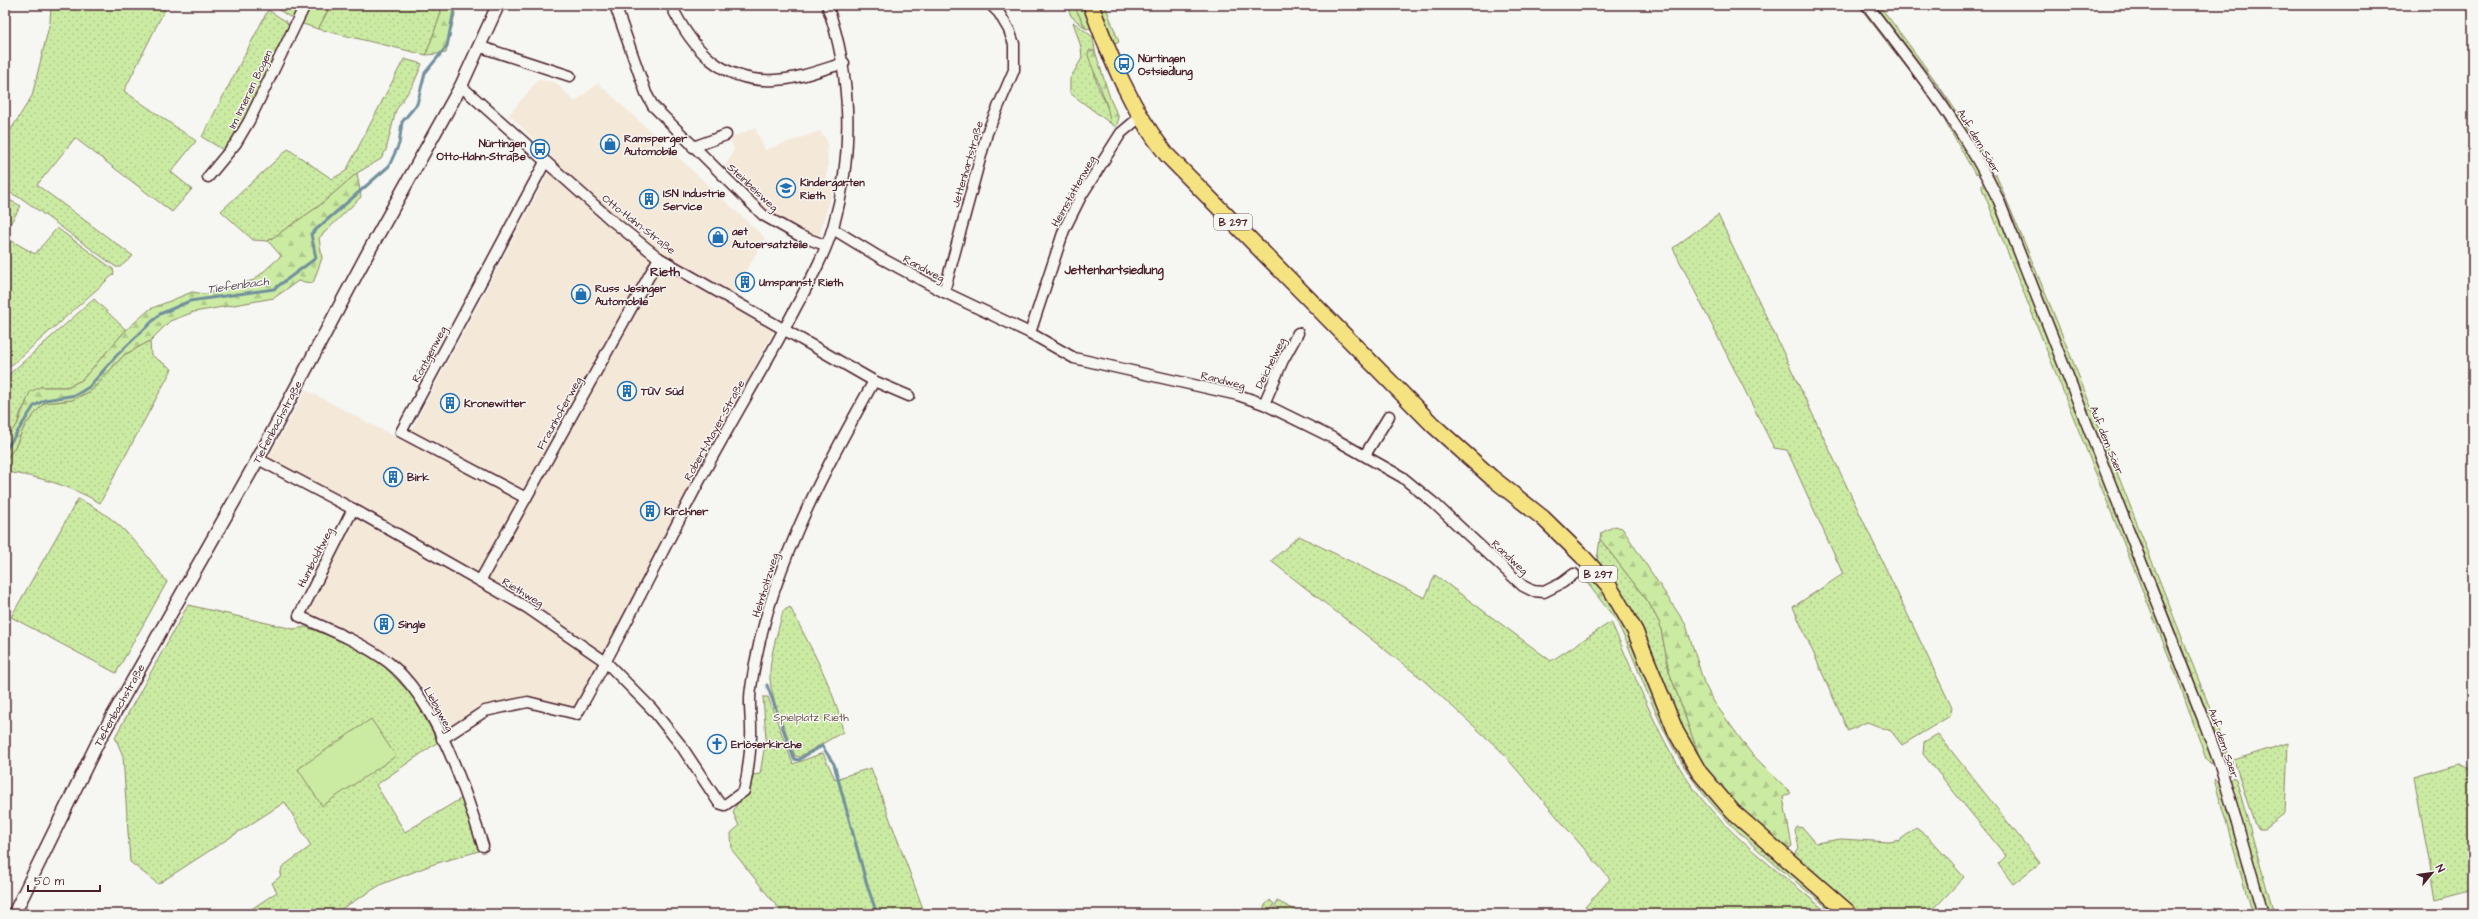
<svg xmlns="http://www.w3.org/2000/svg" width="2478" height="919" font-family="'Architects Daughter',sans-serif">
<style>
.built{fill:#f4e8d9}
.grass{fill:url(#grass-dots);stroke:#8a8567}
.forest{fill:url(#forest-firs);stroke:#8a8567}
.garden{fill:#cbeba3;stroke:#8a8567}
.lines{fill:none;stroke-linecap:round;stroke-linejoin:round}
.stream{stroke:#72909d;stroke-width:3}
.minor-casing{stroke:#4a1f2b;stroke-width:13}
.tertiary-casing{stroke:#4a1f2b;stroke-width:15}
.primary-casing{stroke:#4a1f2b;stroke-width:18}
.minor{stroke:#f6f6f2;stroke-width:10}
.tertiary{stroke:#f6f6f2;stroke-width:12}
.primary{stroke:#f5e382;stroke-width:15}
.labels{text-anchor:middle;stroke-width:3;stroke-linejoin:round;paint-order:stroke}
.shield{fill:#f6f6f2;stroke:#7e6067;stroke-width:1}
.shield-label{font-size:10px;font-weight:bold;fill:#4a1f2b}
.poi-label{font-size:11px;font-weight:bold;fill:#4a1f2b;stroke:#f6f6f2;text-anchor:start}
.street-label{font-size:11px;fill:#4a1f2b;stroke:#f6f6f2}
.park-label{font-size:11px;fill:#6a5249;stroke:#f6f6f2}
.neighbourhood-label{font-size:12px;font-weight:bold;fill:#4a1f2b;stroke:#f6f6f2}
.water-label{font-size:12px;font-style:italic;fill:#5a4e5a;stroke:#f6f6f2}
.quarter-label{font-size:13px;font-weight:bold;fill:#4a1f2b;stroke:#f6f6f2}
</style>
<defs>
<pattern id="grass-dots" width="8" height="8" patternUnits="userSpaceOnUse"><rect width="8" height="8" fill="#cbeba3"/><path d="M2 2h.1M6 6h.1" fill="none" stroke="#b0c98c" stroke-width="1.8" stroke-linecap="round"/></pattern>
<pattern id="forest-firs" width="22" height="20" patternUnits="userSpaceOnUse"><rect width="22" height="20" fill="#cbeba3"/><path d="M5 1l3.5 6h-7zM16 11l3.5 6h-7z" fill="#b0c98c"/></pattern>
</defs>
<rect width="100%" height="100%" fill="#f6f6f2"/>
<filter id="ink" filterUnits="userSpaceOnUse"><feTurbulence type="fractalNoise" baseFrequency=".025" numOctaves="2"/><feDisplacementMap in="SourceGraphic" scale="8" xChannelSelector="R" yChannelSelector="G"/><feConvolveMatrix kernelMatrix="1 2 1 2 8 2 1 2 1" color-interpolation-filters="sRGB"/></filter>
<g filter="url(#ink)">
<g class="built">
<polygon points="538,80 555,82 575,102 598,83 765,238 726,305 775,328 606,659 575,711 529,699 446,732 424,688 385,656 304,615 360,505 268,459 306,390 405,442 555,160 509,115"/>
<polygon points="755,128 765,150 820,131 827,141 828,166 825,182 834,184 818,240 779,222 722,172 734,150 730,138"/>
</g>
<g class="grass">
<polygon points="51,5 167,5 124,91 196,141 171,172 192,189 172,212 75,138 37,185 133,256 120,267 116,267 24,200 5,190 5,139 32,96 50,22"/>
<polygon points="331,5 440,5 441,13 426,55 318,29"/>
<polygon points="1067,5 1074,5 1086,29 1071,16"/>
<polygon points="1098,5 1105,5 1119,42 1115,44"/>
<polygon points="1858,5 1864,5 1938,103 1980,175 1975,174 1935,104"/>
<path d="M 1875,5 L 1879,5 C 1920,59 1957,108 1991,167 L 1989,168 L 1940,89 Z"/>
<polygon points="268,10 287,22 289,27 241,130 225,151 202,137"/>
<polygon points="1073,22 1093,37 1095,51 1089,51 1097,84 1110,113 1110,123 1070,93 1070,79 1082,58 1081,47"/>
<polygon points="404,59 422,64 413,85 396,110 386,150 381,159 357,173 319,206 268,241 253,240 221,211 288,149 332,179 346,171"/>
<path d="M 1993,175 L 1996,175 C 2077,365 2150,559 2227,751 L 2225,754 L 2221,753 L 2183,651 Z"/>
<polygon points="1984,183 2003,223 2187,687 2213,761 2211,764 2206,759 2179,682 1982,188 1982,184"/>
<polygon points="5,198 21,206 5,232"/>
<polygon points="1718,215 1952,708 1950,716 1902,745 1891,731 1867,722 1848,731 1793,607 1843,574 1787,450 1774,448 1673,248"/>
<polygon points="57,228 113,269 114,274 5,371 5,237 35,254"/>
<polygon points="94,299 126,330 82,380 67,387 40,387 21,411 17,425 5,438 5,378"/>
<path d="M 150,341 L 151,355 L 172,369 L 100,503 C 71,486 38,476 5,472 L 5,461 L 15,447 L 25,425 L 44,403 L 72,400 L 91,391 L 124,355 Z"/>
<path d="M 78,499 C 120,518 139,545 167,582 L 116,673 L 11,617 Z"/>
<path d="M 1299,536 L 1425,598 L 1435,575 L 1551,661 L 1611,622 C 1637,679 1659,743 1697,793 C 1733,840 1785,876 1829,914 L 1579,914 L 1610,879 L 1500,750 L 1421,678 L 1271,561 Z"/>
<polygon points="1600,539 1649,603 1660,624 1669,671 1701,761 1678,723 1637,620 1619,588 1597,560"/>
<polygon points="188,605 293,629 306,627 345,642 383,665 414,698 438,742 376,785 405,832 462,798 479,851 434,864 382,884 333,914 244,914 277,892 272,883 280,877 282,867 311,846 285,802 158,884 130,862 123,756 115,737"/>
<path d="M 790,607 C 810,647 835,688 843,732 L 799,757 L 795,756 C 787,732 772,704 770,679 C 769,656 778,633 783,611 Z"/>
<path d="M 1632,639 L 1692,770 L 1843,914 L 1835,914 C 1788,874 1733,835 1696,784 C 1665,742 1647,691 1627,643 Z"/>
<polygon points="763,697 768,697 793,764 823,753 835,779 871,768 925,914 783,914 732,850 731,833 739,826 733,812 737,804 749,794 753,775 760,774 766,738"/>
<polygon points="1938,734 2040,863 2013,884 1998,864 2006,856 1923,754 1924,742"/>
<polygon points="2288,743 2285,813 2264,829 2259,829 2254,823 2234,760"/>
<polygon points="2459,764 2473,771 2473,889 2436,899 2414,777"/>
<polygon points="2233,777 2236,779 2274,914 2268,914 2229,781"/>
<polygon points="2214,779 2219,782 2257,914 2252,914"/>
<polygon points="1797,827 1803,828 1816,843 1841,839 1890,842 1900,840 1916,828 1928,837 1964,877 1929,914 1859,914 1795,860 1794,855 1799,848 1795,831"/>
<polygon points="1270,900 1274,904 1270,914 1262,914 1265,905"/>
<polygon points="1277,901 1303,914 1273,914"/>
</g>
<g class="forest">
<polygon points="440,5 457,5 446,53 426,55 441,13"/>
<polygon points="1074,5 1086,5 1094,27 1086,29"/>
<path d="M 1089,51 L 1095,51 L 1111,101 L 1119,118 L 1116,127 L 1110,123 C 1109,102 1094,75 1088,55 Z"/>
<polygon points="357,173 361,197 319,238 322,258 313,283 298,281 274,298 194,312 170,321 150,341 124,355 91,391 72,400 44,403 25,425 15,447 5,461 5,438 17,425 30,392 40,387 67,387 82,380 126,330 150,309 192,292 205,294 254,280 281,256 268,241 319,206"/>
<polygon points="1615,526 1622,528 1686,625 1704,683 1714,702 1750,752 1791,793 1783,797 1792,846 1787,851 1729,797 1701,761 1669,671 1660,624 1649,603 1600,539 1601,533"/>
<polygon points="1586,572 1595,577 1632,639 1627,643 1616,620 1588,584 1583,574"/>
</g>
<g class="garden">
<polygon points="271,5 302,5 295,17 290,17"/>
<polygon points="309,5 331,5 318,29 300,23"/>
<polygon points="371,719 396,756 322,806 298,769"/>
</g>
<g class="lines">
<g class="stream">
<polyline points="5,451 34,406 45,400 76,395 89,387 117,355 160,314 190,301 274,289 316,258 311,234 389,166 399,144 402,122 417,104 425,73 447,46 455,5"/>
<path d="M 767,685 L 794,759 L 799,760 C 807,753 814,751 822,746 L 834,764 L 867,885 L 877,914"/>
</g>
<g class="minor-casing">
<g id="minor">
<polyline points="615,5 646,93 653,106 763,215 800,236 825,245"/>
<path d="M 671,5 C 692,49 722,83 775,80 C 798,79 821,70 844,63"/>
<path d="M 1867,5 C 1915,68 1965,129 1999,201 L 2203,719 L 2221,768 L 2263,914"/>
<polyline points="481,47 570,76"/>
<polyline points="461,86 610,219 659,258 874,381 909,396"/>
<polyline points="693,147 726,135"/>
<polyline points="208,177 236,143 249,121 305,5"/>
<polyline points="833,229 879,257 944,292 1030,333 1074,358 1238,395 1264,404 1333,438 1402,477 1435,504 1523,586 1533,591 1544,592 1562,583 1574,574"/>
<polyline points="944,292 987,133 1014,70 1014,44 1009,30 999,13 991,5"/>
<polyline points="1030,333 1064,230 1081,196 1121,133 1140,117"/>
<polyline points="1264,404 1283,360 1298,333"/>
<polyline points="1365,455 1389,416"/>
<path d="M 258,459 L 353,509 L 526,607 L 606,662 L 652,709 L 680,744 L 719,803 L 725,805 L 744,791 C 748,773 750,755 751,737 C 752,721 748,704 751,688 C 766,577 820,478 874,381"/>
<polyline points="526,498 401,432 545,162"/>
<path d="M 353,509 L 299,616 C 330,630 361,642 388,662 C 436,699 465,789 483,846"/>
<polyline points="480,581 659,258"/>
<path d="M 442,739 L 485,711 L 528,702 L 577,714 C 621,636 660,555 702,476 C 733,418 767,363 797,305 C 810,281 825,254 833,227 C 854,155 852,75 827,5"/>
</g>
</g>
<g class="tertiary-casing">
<polyline id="tertiary" points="14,914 98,742 258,459 370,249 461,86 498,5"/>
</g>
<g class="primary-casing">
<path id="primary" d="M 1091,5 C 1110,58 1132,111 1167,155 L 1433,425 L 1491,477 L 1543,518 L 1582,556 L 1609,586 L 1635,631 L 1676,732 L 1699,772 L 1733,812 L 1850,914"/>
</g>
<use href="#minor" class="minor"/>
<use href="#tertiary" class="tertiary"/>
<use href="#primary" class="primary"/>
</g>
</g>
<defs>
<g id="bus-ring" transform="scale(1)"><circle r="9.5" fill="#f6f6f2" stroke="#1f6fb2" stroke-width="1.5"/><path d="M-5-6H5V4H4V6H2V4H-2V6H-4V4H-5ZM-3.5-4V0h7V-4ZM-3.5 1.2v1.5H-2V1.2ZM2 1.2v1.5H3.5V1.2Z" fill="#1f6fb2"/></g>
<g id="shop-ring" transform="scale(1)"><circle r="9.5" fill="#f6f6f2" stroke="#1f6fb2" stroke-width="1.5"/><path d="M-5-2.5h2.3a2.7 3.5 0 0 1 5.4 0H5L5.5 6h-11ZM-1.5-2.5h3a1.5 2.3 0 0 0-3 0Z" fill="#1f6fb2"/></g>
<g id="school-ring" transform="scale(1)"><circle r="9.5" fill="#f6f6f2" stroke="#1f6fb2" stroke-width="1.5"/><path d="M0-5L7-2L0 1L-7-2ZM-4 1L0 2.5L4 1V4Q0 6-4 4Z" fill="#1f6fb2"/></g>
<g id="building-ring" transform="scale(1)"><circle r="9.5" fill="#f6f6f2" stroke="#1f6fb2" stroke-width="1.5"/><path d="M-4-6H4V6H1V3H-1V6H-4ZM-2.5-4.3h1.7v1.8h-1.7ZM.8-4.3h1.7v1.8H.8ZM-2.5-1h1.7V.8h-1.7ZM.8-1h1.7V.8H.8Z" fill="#1f6fb2"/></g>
<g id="church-ring" transform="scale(1)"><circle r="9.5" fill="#f6f6f2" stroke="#1f6fb2" stroke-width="1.5"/><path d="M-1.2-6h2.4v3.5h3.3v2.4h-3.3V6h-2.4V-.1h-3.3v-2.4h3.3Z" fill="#1f6fb2"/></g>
</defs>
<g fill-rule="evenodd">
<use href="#bus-ring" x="1124" y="64"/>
<use href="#shop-ring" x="610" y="144"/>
<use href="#bus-ring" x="540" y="149"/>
<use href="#school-ring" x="786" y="188"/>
<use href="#building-ring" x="649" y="199"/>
<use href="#shop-ring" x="718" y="237"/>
<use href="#building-ring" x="745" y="282"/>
<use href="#shop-ring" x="581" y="294"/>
<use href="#building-ring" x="627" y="391"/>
<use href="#building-ring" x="450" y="403"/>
<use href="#building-ring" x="393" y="477"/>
<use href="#building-ring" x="650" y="511"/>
<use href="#building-ring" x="384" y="624"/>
<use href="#church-ring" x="717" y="744"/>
</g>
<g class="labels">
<g class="shield">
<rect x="1214" y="214" width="38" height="16" rx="3"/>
<rect x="1579" y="566" width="38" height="16" rx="3"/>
</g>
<g class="shield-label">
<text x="1233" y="226">B 297</text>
<text x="1598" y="578">B 297</text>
</g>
<g class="poi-label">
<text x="1138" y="62">Nürtingen<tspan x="1138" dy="13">Ostsiedlung</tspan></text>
<text x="624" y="142">Ramsperger<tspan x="624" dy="13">Automobile</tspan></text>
<text x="526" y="147" text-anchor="end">Nürtingen<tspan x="526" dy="13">Otto-Hahn-Straße</tspan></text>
<text x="800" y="186">Kindergarten<tspan x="800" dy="13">Rieth</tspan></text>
<text x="663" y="197">ISN Industrie<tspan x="663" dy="13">Service</tspan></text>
<text x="732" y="235">aet<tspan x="732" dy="13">Autoersatzteile</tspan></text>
<text x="759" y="286">Umspannst. Rieth</text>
<text x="595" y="292">Russ Jesinger<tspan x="595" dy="13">Automobile</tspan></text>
<text x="641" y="395">TÜV Süd</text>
<text x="464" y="407">Kronewitter</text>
<text x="407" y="481">Birk</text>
<text x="664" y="515">Kirchner</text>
<text x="398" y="628">Single</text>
<text x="731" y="748">Erlöserkirche</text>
</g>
<g class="street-label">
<text transform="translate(250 89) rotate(-64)" y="4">Im Inneren Bogen</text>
<text transform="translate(1979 141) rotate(59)" y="4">Auf dem Säer</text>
<text transform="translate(967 164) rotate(-74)" y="4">Jettenhartstraße</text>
<text transform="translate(753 187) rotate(43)" y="4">Steinbeisweg</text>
<text transform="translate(1073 191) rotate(-61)" y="4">Heimstättenweg</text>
<text transform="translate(639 224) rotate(38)" y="4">Otto-Hahn-Straße</text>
<text transform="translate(924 268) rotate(28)" y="4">Randweg</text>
<text transform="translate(429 354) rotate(-62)" y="4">Röntgenweg</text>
<text transform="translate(1270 363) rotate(-64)" y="4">Deichelweg</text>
<text transform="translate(1223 380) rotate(14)" y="4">Randweg</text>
<text transform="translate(559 413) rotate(-61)" y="4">Fraunhoferweg</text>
<text transform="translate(277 422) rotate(-62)" y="4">Tiefenbachstraße</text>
<text transform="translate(714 430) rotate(-61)" y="4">Robert-Mayer-Straße</text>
<text transform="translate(2107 440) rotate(68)" y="4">Auf dem Säer</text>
<text transform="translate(315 557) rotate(-63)" y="4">Humboldtweg</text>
<text transform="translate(1510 557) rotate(43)" y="4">Randweg</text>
<text transform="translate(765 585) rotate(-73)" y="4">Helmholtzweg</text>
<text transform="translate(523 592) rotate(31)" y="4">Riethweg</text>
<text transform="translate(119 705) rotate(-61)" y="4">Tiefenbachstraße</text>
<text transform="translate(439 709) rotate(61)" y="4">Liebigweg</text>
<text transform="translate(2224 743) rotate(71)" y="4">Auf dem Säer</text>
</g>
<g class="park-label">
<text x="811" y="721">Spielplatz Rieth</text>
</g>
<g class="neighbourhood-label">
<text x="1114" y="274">Jettenhartsiedlung</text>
</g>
<g class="water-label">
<text transform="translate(238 285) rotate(-8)" y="4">Tiefenbach</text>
</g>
<g class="quarter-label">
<text x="665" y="276">Rieth</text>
</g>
</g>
<rect width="2478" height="919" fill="none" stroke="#f6f6f2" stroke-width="20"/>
<rect x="10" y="10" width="2458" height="899" fill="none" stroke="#4a1f2b" stroke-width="1.5" filter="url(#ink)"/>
<g transform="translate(2432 873) rotate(61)" stroke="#f6f6f2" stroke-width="3" paint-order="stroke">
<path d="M0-3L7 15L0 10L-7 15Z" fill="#4a1f2b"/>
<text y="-6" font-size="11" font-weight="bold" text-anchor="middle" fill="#4a1f2b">N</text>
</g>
<path d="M28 885v6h72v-6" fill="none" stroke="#4a1f2b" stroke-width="2"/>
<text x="34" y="885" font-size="12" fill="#4a1f2b" stroke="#f6f6f2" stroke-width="3" paint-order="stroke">50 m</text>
</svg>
